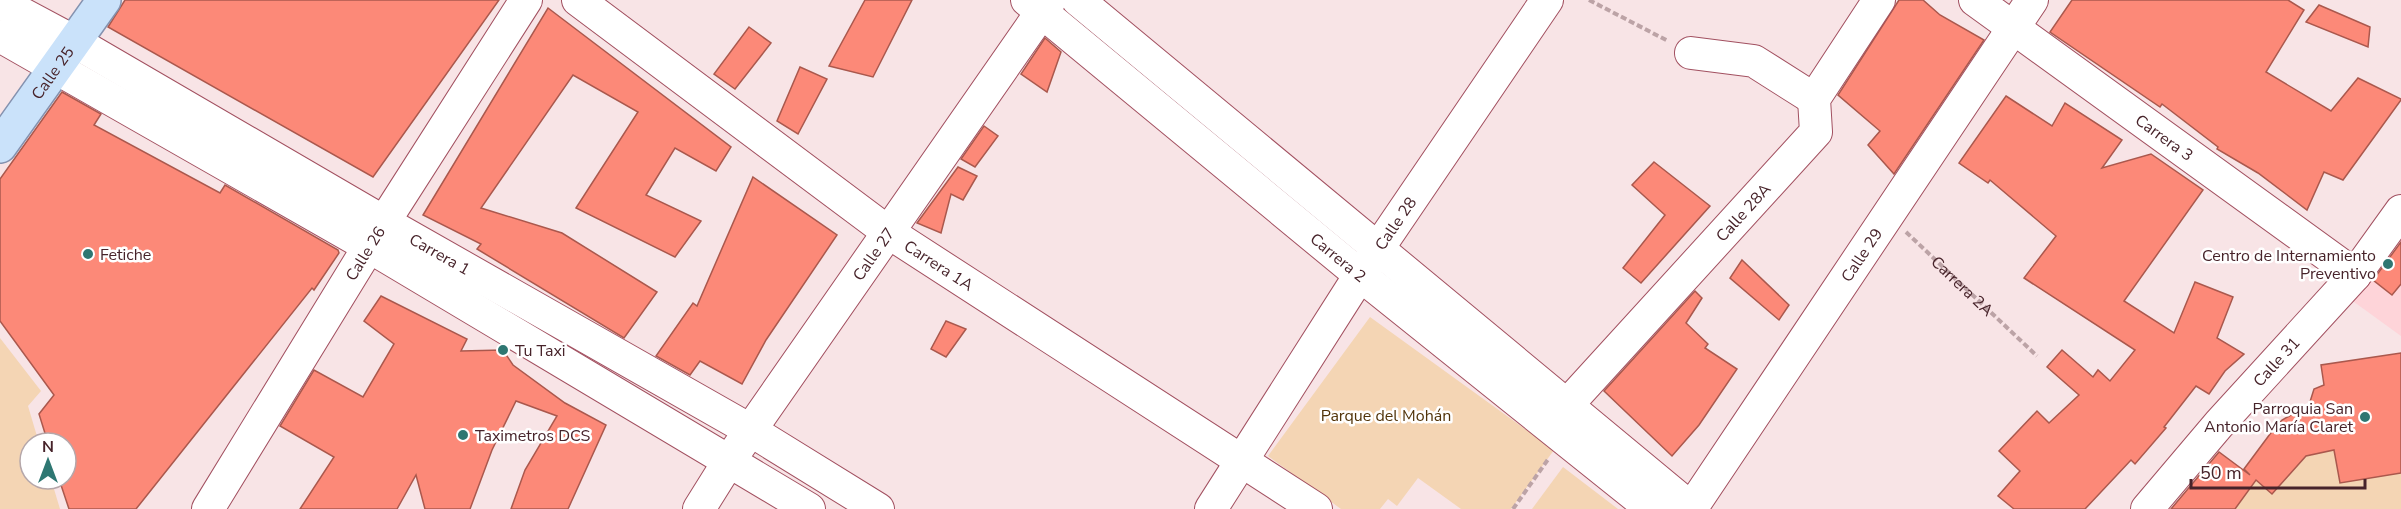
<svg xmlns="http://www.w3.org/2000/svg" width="2401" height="509" font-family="'Nunito Sans',sans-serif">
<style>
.built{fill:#fed4d9}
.green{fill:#f4d5b4}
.building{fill:#fc8978;stroke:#aa584d;stroke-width:1.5}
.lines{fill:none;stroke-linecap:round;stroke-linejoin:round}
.minor-casing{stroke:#a25060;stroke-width:34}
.major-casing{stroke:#8592af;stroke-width:36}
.path{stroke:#bca3a6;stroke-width:4;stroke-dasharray:6 3;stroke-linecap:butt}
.minor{stroke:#fff;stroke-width:32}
.major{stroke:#cae2fa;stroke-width:33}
.poi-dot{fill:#2e7772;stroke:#fff;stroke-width:2}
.labels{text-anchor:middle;stroke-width:5;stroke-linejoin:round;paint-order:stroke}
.street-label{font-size:16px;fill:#47232a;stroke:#fff}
.poi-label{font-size:16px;fill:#47232a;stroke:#fff;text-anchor:start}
.park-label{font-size:16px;fill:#513309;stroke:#fff}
</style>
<rect width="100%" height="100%" fill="#f8e4e6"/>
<polygon class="built" points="2401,229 2401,336 2350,299"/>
<g class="green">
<polygon points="1370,317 1554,450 1511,509 1461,509 1418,478 1397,506 1388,499 1380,509 1341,509 1268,456"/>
<polygon points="0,338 41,391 28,406 39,443 30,443 30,479 51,479 60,509 0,509"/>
<polygon points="2334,450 2340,482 2401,473 2401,509 2235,509 2256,480 2306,456"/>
<polygon points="1563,467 1618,509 1532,509"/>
</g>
<g class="building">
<polygon points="125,0 499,0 373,177 108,27"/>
<polygon points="865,0 912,0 873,77 829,66"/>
<polygon points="1899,0 1923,0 1940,15 1984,40 1894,174 1868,145 1880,131 1838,95"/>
<polygon points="2072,0 2288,0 2304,10 2266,72 2331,111 2358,78 2401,99 2401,100 2343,180 2324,172 2307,210 2258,173 2217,149 2218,147 2162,104 2160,107 2050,32"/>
<polygon points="2319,5 2370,27 2368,47 2306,22"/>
<polygon points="548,8 731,147 716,171 675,148 646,195 701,221 675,257 576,208 638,112 573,75 481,208 562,233 657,292 624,338 477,249 481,244 423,215"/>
<polygon points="749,27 771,43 735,89 714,74"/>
<polygon points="1045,38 1061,52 1047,92 1021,74"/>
<polygon points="800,67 827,79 798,134 777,121"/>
<polygon points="62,92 101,114 94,125 220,193 225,185 338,250 339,253 314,290 312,288 136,509 69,509 59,479 66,479 66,443 48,443 39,414 54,395 0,321 0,179"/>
<polygon points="2006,96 2052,126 2065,103 2122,140 2102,168 2151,154 2203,190 2124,301 2174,333 2195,282 2233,297 2217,338 2244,354 2225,371 2209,394 2196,386 2164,427 2166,428 2135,464 2131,460 2085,509 2014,509 1998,496 2020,471 1999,451 2037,411 2049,423 2079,395 2047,367 2062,350 2093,377 2098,370 2110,381 2135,350 2024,278 2056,236 1990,180 1988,183 1959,163"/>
<polygon points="984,126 998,136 975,167 961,159"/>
<polygon points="1654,162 1710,206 1641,283 1623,268 1665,215 1632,185"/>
<polygon points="958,167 977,176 963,200 951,194 941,233 917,223"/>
<polygon points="753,177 837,235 766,340 742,384 700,361 690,375 656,356 693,303 697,306"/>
<polygon points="2401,242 2401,284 2392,295 2373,280"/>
<polygon points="1742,260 1789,305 1779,320 1730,278"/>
<polygon points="1695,291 1702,298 1686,323 1708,344 1705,348 1737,369 1699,425 1672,456 1604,391"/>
<polygon points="381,296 467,339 461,351 503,350 513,365 565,403 606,425 568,509 511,509 525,470 557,416 516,401 492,450 470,509 425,509 416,475 397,509 300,509 334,457 280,426 314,370 363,397 394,344 364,321"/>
<polygon points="946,321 966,329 946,357 931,349"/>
<polygon points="2401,353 2401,473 2340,483 2334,450 2306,456 2272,494 2256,480 2235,509 2171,509 2219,452 2250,475 2244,469 2270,434 2282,420 2309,405 2314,389 2324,385 2321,365"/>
</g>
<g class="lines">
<g class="minor-casing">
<g id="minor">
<path id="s2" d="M 578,0 L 888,232 L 1316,509"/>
<path id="s3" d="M 1027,0 L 1360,275 L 1652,509"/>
<polyline points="1078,0 1692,509"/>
<path id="s4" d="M 1975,0 L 2355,275"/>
<path id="s5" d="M 0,2 L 75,42 L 384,222 L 750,430 L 878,509"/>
<polyline points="0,36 370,247 809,509"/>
<polyline points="1691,53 1754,61 1814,99"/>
<path id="s6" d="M 1567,405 L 1816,132 L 1814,99 L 1879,0"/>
<path id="s7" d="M 208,509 L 384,222 L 526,0"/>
<path id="s8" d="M 699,509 L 729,461 L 1050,0"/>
<path id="s9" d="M 1211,509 L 1360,275 L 1547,0"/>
<path id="s10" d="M 1691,509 L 2032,0"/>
<path id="s11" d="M 2147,509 L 2219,424 L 2355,275 L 2401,211"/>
</g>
</g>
<g class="major-casing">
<g id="major">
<path id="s12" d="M 0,146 L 104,0"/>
</g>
</g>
<g class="path">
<polyline points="1589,0 1668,41"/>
<path id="s1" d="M 1906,232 L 2037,356"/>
<polyline points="1513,509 1549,458"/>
</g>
<use href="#minor" class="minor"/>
<use href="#major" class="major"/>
</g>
<g class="poi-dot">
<circle cx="88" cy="254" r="6"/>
<circle cx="2388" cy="264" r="6"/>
<circle cx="503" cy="350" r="6"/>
<circle cx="2365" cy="417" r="6"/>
<circle cx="463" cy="435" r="6"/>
</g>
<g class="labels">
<g class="street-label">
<text dy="6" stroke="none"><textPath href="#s12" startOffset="90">Calle 25</textPath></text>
<text dy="6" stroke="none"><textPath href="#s4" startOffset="234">Carrera 3</textPath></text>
<text dy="6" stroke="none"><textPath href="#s6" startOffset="261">Calle 28A</textPath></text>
<text dy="6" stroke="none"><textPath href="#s9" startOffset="340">Calle 28</textPath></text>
<text dy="6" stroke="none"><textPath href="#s7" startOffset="300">Calle 26</textPath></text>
<text dy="6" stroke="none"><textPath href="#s5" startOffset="507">Carrera 1</textPath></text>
<text dy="6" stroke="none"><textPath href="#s8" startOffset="309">Calle 27</textPath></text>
<text dy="6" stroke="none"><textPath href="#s10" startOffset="306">Calle 29</textPath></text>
<text dy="6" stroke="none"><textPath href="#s3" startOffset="404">Carrera 2</textPath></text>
<text dy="6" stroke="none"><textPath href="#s2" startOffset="448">Carrera 1A</textPath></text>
<text dy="6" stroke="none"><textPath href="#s1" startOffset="78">Carrera 2A</textPath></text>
<text dy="6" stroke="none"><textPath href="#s11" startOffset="196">Calle 31</textPath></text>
</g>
<g class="poi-label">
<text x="100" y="260">Fetiche</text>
<text x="2376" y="261" text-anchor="end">Centro de Internamiento<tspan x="2376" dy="18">Preventivo</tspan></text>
<text x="515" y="356">Tu Taxi</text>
<text x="2353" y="414" text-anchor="end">Parroquia San<tspan x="2353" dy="18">Antonio María Claret</tspan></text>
<text x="475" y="441">Taximetros DCS</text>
</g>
<g class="park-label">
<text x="1386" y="421">Parque del Mohán</text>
</g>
</g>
<g transform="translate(48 461)"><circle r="28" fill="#ffffff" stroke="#b5a7aa" stroke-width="1.5"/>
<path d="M0-4.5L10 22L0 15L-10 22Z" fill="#2e7772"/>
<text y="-9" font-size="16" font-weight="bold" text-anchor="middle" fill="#47232a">N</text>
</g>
<path d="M2191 479v9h174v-9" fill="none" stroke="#47232a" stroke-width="3"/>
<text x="2200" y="479" font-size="18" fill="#47232a" stroke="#ffffff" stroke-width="4.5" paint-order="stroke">50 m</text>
</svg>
